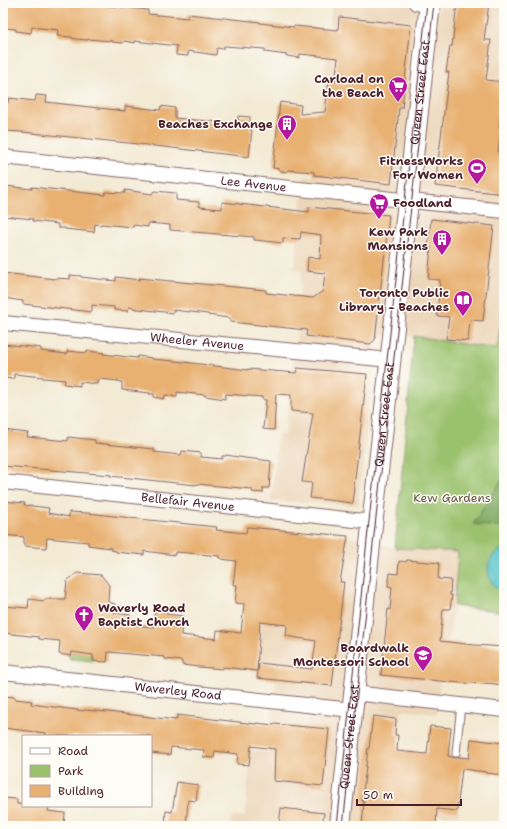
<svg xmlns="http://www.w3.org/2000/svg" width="507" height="829" font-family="'Shantell Sans',sans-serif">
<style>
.built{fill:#edd7bb}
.green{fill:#9ac16c;stroke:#72704c}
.forest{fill:#7ba760;stroke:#626346}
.water{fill:#56c4cb;stroke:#50727b}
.building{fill:#e8b071}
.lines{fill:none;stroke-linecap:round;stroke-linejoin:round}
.lane-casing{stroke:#856666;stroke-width:9}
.street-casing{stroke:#856666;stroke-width:16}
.secondary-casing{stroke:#856666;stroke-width:22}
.lane{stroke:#fff;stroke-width:7}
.street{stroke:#fff;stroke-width:14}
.secondary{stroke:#fff;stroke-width:20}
.tram{stroke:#4a1f2b;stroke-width:1}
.labels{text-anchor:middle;stroke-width:3;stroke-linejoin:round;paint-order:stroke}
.poi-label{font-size:12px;font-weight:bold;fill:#4a1f2b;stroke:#fdfcf7;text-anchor:end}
.street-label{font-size:12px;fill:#4a1f2b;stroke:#fdfcf7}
.park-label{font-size:12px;fill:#665842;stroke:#fdfcf7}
</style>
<rect width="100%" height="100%" fill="#fdfcf7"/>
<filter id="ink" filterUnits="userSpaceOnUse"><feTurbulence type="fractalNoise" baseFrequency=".025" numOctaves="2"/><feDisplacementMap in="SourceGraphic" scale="8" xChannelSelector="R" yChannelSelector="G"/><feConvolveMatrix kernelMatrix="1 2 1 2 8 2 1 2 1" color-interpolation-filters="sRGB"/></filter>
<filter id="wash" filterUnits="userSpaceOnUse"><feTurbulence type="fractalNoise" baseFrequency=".012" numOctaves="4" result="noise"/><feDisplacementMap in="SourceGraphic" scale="16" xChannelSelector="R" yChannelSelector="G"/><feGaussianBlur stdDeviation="0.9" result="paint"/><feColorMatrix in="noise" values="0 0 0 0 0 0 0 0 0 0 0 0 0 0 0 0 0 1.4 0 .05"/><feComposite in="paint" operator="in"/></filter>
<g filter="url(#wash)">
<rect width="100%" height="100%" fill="#f3ead4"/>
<g class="built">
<polygon points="332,3 504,3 504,300 497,349 414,336 377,335 358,505 271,501 278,434 285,435 296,338 302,271 294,269 302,198 305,176 313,178"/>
<polygon points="348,536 395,548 458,552 454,606 449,640 443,640 437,714 401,710 398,749 465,757 458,816 438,815 411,812 409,826 231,826 232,817 245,817 251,750 267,752 278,664 259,661 262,622 243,621 244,605 235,603"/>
</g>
<g class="green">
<polygon points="504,300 504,612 454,606 458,552 395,548 414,336 497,349"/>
<polygon points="72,652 93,655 93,661 70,659 69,658 69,656 71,656"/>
</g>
<polygon class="forest" points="502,480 504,480 504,528 473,524"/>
<path class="water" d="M 503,549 L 504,549 L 504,592 C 484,584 482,557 503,549 Z"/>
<g id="blocks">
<g class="building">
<polygon points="3,3 81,3 148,10 148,14 188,18 188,14 260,22 260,23 294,27 294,26 338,30 339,17 411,25 402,108 399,108 391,184 314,175 314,172 288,170 286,172 281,171 279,169 273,168 280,102 301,105 300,114 325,112 329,81 335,82 338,58 300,54 299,58 287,56 287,55 265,52 265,49 224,46 223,49 217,48 216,55 188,51 188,56 176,55 177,46 135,41 135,43 124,41 123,43 112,42 112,41 88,39 88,40 76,39 72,38 72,37 57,36 58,30 32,27 31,33 16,31 16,29 3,28"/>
<polygon points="457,3 489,3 484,40 491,40 486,80 504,82 499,127 501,127 498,154 504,155 504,194 435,186 449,72 446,72 450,46 452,46"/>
<polygon points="36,95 47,96 46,102 125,111 125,106 160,110 161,106 175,108 175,118 196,120 234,123 234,121 238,121 238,116 250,117 250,130 252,130 249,157 138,144 22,132 3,131 3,103 8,103 9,98 35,101"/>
<polygon points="5,186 32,189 32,187 105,195 105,192 125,193 125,190 152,194 154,191 176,193 176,200 199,202 199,206 201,206 200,207 222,209 222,202 309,212 309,207 389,215 375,340 370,344 306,336 307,330 230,322 230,318 228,318 208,315 208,314 173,310 173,313 138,309 129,307 128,311 114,310 114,307 92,305 92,312 23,304 23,301 3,298 3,273 55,279 56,278 70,279 70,275 81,276 81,277 116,281 116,277 139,280 139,278 266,290 266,293 313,298 323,291 325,273 307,271 308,257 320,259 321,235 301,232 300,239 283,238 283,243 254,240 254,237 170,230 170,225 148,223 148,227 134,225 133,227 101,224 101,225 95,224 94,232 65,229 65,228 58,228 58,224 33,221 33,219 3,216"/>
<polygon points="431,219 494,226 483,321 470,320 468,341 446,339 449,317 437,316 440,280 428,279 431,247 428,247"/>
<polygon points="3,344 41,348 41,351 67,354 67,351 87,353 87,351 104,353 103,354 137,358 138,356 152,358 152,359 184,362 248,370 248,369 296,373 297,368 367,374 354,487 355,488 353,503 310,498 312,483 302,482 313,413 291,411 291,395 276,394 274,430 263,429 266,400 262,399 262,397 226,394 225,399 205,396 205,395 177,392 177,397 165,395 164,399 154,397 154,394 149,394 150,393 122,390 122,382 119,382 119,381 98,379 97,384 80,382 80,386 64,384 65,380 43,378 43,377 14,374 14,379 3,378"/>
<polygon points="3,430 28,433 27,437 68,441 68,437 95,440 95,443 154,449 154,452 181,455 182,451 201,453 201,457 222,459 222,456 226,456 226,455 245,458 271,461 269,488 263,488 263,493 252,492 252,489 197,484 196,485 110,476 111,475 3,466"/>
<polygon points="3,501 25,503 24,505 49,508 48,513 69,517 69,512 88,513 131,518 130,518 217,527 216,530 246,533 247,527 348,536 340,582 344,582 332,686 257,678 259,663 312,669 316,641 286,636 287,625 260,622 257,671 223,667 223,669 199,667 182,665 182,661 165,659 165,657 108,652 107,662 93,661 93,655 72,652 71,656 59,654 60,641 39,639 39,637 3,633 3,606 28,608 29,599 44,601 45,599 65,599 67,581 77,573 101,575 109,585 108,602 115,604 114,613 130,615 129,624 153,627 155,610 167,612 166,614 183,616 181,635 216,639 217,630 241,633 244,604 235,603 237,585 233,585 236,561 221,559 221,558 219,558 219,556 189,553 175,552 175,555 144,551 144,555 116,552 116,551 111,550 111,548 88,545 88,542 47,538 46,548 24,546 24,537 3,535"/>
<polygon points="407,560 439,563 438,579 451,580 450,595 452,595 450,609 443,609 440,641 475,645 504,647 504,685 486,683 486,684 460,683 381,675 388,609 390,610 392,587 388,586 390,573 398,574 399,561 406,562"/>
<polygon points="4,696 15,697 15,699 32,701 31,704 84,711 84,710 108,712 176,720 176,719 177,719 177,715 256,724 256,723 274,725 274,724 329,729 323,786 274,781 275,749 251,746 249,765 237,764 238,754 215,751 214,758 203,757 204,750 171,747 170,755 151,753 151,736 46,736 46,733 3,728 3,700"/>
<polygon points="373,716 396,719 395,735 398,735 397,751 427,754 430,726 451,728 448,756 455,758 459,757 469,758 471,739 504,743 504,775 486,773 486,772 462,769 457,811 437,809 436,826 362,826 364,802 362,801 368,748 369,748"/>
<polygon points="177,782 198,785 196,801 188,800 186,826 165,826 166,811 172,812"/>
<polygon points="3,798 17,799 17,804 23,804 23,806 49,806 48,811 65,813 64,826 3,826"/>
<polygon points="281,808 324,813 322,826 279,826"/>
</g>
</g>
</g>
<g filter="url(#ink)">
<use href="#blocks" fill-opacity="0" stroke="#856666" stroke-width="1"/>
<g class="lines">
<g class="lane-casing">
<polyline id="lane" points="456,753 461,705"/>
</g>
<g class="street-casing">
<g id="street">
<polyline points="416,3 430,5"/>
<path id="s1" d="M 3,157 L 504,211"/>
<path id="s2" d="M 3,323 L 390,360"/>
<path id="s3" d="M 3,482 L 373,522"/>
<path id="s4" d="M 3,672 L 352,710"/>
<polyline points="354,693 504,710"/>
</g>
</g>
<g class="secondary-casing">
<g id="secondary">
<path id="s5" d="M 340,826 L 371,535 L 430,3"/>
</g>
</g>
<use href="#lane" class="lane"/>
<use href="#street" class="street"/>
<use href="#secondary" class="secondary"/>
<g class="tram">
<polyline points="337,826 369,521 427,3"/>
<polyline points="343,826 374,535 434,3"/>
</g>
</g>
</g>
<defs>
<g id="supermarket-pin" transform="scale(1)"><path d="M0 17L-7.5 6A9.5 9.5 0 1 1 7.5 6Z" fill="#b5179e" stroke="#fdfcf7"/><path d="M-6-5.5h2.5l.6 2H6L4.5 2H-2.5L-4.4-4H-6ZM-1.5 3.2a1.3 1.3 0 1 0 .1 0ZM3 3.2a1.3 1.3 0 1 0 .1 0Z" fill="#fff"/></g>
<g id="building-pin" transform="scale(1)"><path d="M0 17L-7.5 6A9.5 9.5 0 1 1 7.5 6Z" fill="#b5179e" stroke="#fdfcf7"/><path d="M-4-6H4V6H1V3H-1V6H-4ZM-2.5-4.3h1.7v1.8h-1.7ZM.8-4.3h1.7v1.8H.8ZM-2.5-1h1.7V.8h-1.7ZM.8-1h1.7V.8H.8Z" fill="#fff"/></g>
<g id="stadium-pin" transform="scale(1)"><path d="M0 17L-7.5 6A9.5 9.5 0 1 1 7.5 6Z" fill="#b5179e" stroke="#fdfcf7"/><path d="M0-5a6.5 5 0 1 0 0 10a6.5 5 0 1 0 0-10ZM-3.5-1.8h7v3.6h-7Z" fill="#fff"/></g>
<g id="library-pin" transform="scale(1)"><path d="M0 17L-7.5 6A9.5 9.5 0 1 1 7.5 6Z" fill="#b5179e" stroke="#fdfcf7"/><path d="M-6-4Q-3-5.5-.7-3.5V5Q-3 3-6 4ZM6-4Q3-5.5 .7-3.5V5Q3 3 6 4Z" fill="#fff"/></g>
<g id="church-pin" transform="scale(1)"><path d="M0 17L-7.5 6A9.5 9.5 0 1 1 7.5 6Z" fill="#b5179e" stroke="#fdfcf7"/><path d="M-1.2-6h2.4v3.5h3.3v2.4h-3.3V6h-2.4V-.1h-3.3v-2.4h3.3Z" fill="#fff"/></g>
<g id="school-pin" transform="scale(1)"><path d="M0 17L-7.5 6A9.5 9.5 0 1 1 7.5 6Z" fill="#b5179e" stroke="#fdfcf7"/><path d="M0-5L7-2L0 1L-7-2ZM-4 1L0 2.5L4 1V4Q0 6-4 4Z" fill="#fff"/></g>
</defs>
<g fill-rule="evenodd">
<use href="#supermarket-pin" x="398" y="86"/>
<use href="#building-pin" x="287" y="124"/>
<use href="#stadium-pin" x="477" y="168"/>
<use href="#supermarket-pin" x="379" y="203"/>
<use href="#building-pin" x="442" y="239"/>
<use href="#library-pin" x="463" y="300"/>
<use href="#church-pin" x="84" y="615"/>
<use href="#school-pin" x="423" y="655"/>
</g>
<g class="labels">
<g class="poi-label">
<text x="384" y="83">Carload on<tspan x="384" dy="14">the Beach</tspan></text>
<text x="273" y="128">Beaches Exchange</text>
<text x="463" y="165">FitnessWorks<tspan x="463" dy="14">For Women</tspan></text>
<text x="393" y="207" text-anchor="start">Foodland</text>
<text x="428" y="236">Kew Park<tspan x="428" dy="14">Mansions</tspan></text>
<text x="449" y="297">Toronto Public<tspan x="449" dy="14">Library - Beaches</tspan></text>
<text x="98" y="612" text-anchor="start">Waverly Road<tspan x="98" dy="14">Baptist Church</tspan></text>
<text x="409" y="652">Boardwalk<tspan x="409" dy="14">Montessori School</tspan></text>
</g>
<g class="street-label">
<text dy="4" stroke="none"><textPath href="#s5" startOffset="738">Queen Street East</textPath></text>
<text dy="4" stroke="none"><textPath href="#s1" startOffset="252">Lee Avenue</textPath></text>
<text dy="4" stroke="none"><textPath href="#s2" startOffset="195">Wheeler Avenue</textPath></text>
<text dy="4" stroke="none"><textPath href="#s5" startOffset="414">Queen Street East</textPath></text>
<text dy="4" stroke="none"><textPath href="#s3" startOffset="186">Bellefair Avenue</textPath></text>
<text dy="4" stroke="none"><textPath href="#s4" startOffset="176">Waverley Road</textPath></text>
<text dy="4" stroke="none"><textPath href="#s5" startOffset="90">Queen Street East</textPath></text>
</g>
<g class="park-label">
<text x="452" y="502">Kew Gardens</text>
</g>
</g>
<rect width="507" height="829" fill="none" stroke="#fdfcf7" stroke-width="16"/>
<rect x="22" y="735" width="130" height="72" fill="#fdfcf7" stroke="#b5a4a5"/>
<rect x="30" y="748" width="20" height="6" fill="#ffffff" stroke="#b5a4a5"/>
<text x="58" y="755" font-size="12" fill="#4a1f2b">Road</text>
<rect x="30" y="765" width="20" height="12" fill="#9ac16c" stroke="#b5a4a5"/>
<text x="58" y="775" font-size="12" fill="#4a1f2b">Park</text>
<rect x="30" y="785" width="20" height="12" fill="#e8b071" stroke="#b5a4a5"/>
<text x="58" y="795" font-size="12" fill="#4a1f2b">Building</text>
<path d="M357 799v6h104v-6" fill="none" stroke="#4a1f2b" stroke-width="2"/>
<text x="363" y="799" font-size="12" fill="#4a1f2b" stroke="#fdfcf7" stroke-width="3" paint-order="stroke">50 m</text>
</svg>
